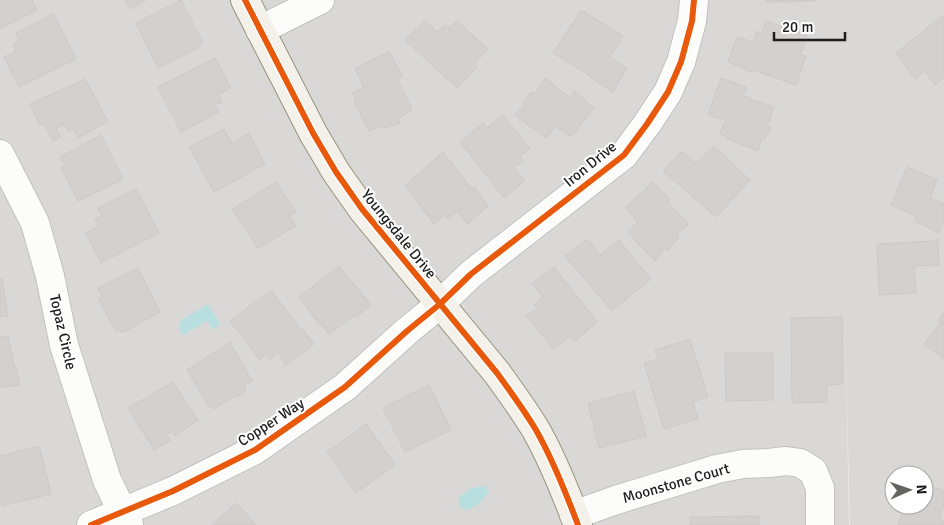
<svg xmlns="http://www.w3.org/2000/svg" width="944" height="525" font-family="Signika,sans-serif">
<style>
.residential{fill:#dad8d7;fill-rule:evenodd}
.water{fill:#b9dedf}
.building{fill:#d4d0ce;stroke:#cec9c7}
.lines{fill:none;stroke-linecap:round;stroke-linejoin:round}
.street-casing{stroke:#c2c1c0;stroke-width:30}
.secondary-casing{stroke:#95927e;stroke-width:30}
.street{stroke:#fcfcfb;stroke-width:28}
.secondary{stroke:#f3f1ea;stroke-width:28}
.cycleway-casing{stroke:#fff;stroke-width:9}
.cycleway{stroke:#e8590c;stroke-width:6}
.labels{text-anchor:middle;stroke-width:4;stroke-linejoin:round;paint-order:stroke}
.street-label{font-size:15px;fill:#1d1d1d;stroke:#fff}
</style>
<rect width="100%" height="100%" fill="#ebe8e6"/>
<path class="residential" d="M 0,0 L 944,0 L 944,525 L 850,525 L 845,315 L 849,525 L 0,525 ZM 894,475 L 924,475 L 924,505 L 894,505 Z"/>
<g class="water">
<polygon points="208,304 220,324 213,330 207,321 183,335 178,326 181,324 180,321"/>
<path d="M 485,485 L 489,492 L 486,494 C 483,503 474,507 466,510 L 462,508 L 459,505 L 459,497 C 465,492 473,485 482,487 Z"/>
</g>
<g class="building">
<polygon points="0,0 32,0 37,10 0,29"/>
<polygon points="125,0 146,0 130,9"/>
<polygon points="181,0 203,43 197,46 198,48 158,68 136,23"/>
<polygon points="766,0 815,0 815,1 766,2"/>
<polygon points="581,10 623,36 610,57 627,68 613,92 591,78 592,77 553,53"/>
<polygon points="54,14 76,59 19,87 4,57 16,51 14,44 19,41 16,33"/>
<polygon points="942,16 944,19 944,78 935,85 925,71 915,79 896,53"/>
<polygon points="425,21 437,32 445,25 449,28 457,21 488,49 474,64 477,67 457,88 405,40"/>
<polygon points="766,21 807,35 800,55 806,56 796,85 753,70 752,72 728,62 737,37 753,42 757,31 762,34"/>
<polygon points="389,51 402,76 397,79 412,110 398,119 400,123 384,128 383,125 369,131 354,102 356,100 352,93 364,87 355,69"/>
<polygon points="215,58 231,88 218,95 222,102 215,105 219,112 181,132 158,87"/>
<polygon points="545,78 570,98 574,91 594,108 571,137 556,126 546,138 515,115 525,104 522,103 532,92 535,94"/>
<polygon points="721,78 746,87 743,96 774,107 767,126 771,127 765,139 762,139 758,151 727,139 728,138 720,134 726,120 708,115"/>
<polygon points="85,79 108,121 78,138 74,129 68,131 66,126 64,127 63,124 56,128 61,137 53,141 44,123 40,125 30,104"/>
<polygon points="503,115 530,148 520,156 523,161 514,167 525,181 504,198 460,142 483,123 487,128"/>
<polygon points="224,129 232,143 249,133 265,164 214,192 189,147"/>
<polygon points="101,135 123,179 78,201 61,168 65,166 60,157"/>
<polygon points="714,146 750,180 716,217 663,171 682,151 696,164"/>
<polygon points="443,152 472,189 474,187 488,206 467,224 457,211 448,219 445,215 434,224 405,186"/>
<polygon points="907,167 937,180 930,198 944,204 944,221 939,233 915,221 917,217 891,205"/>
<polygon points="276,182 296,212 289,216 296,226 258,248 232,209"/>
<polygon points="653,182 670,200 668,203 689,224 676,235 679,237 668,251 666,248 655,261 632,238 634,236 628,232 638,222 625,208"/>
<polygon points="136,189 159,233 101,263 86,233 99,226 95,219 102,216 98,208"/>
<polygon points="587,239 600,255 619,240 651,279 612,311 565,256"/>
<polygon points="932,240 938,240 939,265 914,266 916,293 879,295 877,244 932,241"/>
<polygon points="339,266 371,305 356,317 354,316 329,334 320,323 319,324 299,297"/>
<polygon points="554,267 597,322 574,342 570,336 554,349 526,316 537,308 534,305 543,297 532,284"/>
<polygon points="138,268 160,312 122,333 120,330 116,331 98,298 103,297 98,288"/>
<polygon points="0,279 2,279 8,316 0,317"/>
<polygon points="271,290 301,330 303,329 314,344 286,365 278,353 270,360 266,354 260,360 230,321"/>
<polygon points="944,312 944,359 924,344 941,322 938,320"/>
<polygon points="842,317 843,384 827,385 827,402 792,403 791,318"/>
<polygon points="8,336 14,366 16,366 20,385 0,388 0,337"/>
<polygon points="690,339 708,397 693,402 698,419 664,429 644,363 658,359 655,350"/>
<polygon points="230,342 252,381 244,385 246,391 239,396 238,394 214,409 212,407 210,408 187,370"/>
<polygon points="725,353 773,353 773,400 726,401"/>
<polygon points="173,382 198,420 175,436 172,431 167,434 171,440 154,450 128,408"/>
<polygon points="429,385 451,430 405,452 383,408"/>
<polygon points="634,391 646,436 599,448 588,403"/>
<polygon points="366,424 395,465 356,493 327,452"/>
<polygon points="39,446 51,494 2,506 0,497 0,456"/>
<polygon points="924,484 944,491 944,505 939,519 944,521 944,525 898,525 905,505 924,505"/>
<polygon points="236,503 256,525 212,525"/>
<polygon points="759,516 759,525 690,525 690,517"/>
</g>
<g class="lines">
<g class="street-casing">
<g id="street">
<polyline points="260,30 320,0"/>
<polyline points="0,154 35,223 50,276 64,345 107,480 129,525"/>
<polyline points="574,515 616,500 717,469 743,464 769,463 786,461 800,463 813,471 820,488 820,525"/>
<polyline points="91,525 173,491 255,450 345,387 407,331 440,304 471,274 624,155 647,124 668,92 681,62 692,21 694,0"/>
</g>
</g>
<g class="secondary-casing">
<path id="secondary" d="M 245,0 L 313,133 L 336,172 L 362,209 L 497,373 C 510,391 524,410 536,430 C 553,460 566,493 578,525"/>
</g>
<use href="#street" class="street"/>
<use href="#secondary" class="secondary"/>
<g class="cycleway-casing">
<g id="cycleway">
<path d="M 245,0 L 313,133 L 336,172 L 362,209 L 497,373 C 510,391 524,410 536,430 C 553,460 566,493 578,525"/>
<polyline points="91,525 173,491 255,450 345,387 407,331 440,304 471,274 624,155 647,124 668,92 681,62 692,21 694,0"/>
</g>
</g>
<use href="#cycleway" class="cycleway"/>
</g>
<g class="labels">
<g class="street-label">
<text transform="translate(590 164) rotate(-39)" y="5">Iron Drive</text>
<text transform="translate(399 234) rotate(51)" y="5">Youngsdale Drive</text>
<text transform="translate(63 332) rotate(77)" y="5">Topaz Circle</text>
<text transform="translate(271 422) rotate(-33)" y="5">Copper Way</text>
<text transform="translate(676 483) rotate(-16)" y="5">Moonstone Court</text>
</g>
</g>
<g transform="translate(909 490) rotate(88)"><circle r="24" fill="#ffffff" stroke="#a5a5a5"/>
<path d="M0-4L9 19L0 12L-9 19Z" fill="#656463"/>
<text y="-8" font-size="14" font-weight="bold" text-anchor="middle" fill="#1d1d1d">N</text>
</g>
<path d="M774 32v8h71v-8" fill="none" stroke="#1d1d1d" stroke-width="2.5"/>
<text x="782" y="32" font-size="15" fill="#1d1d1d" stroke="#ffffff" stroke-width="4" paint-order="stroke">20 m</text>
</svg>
